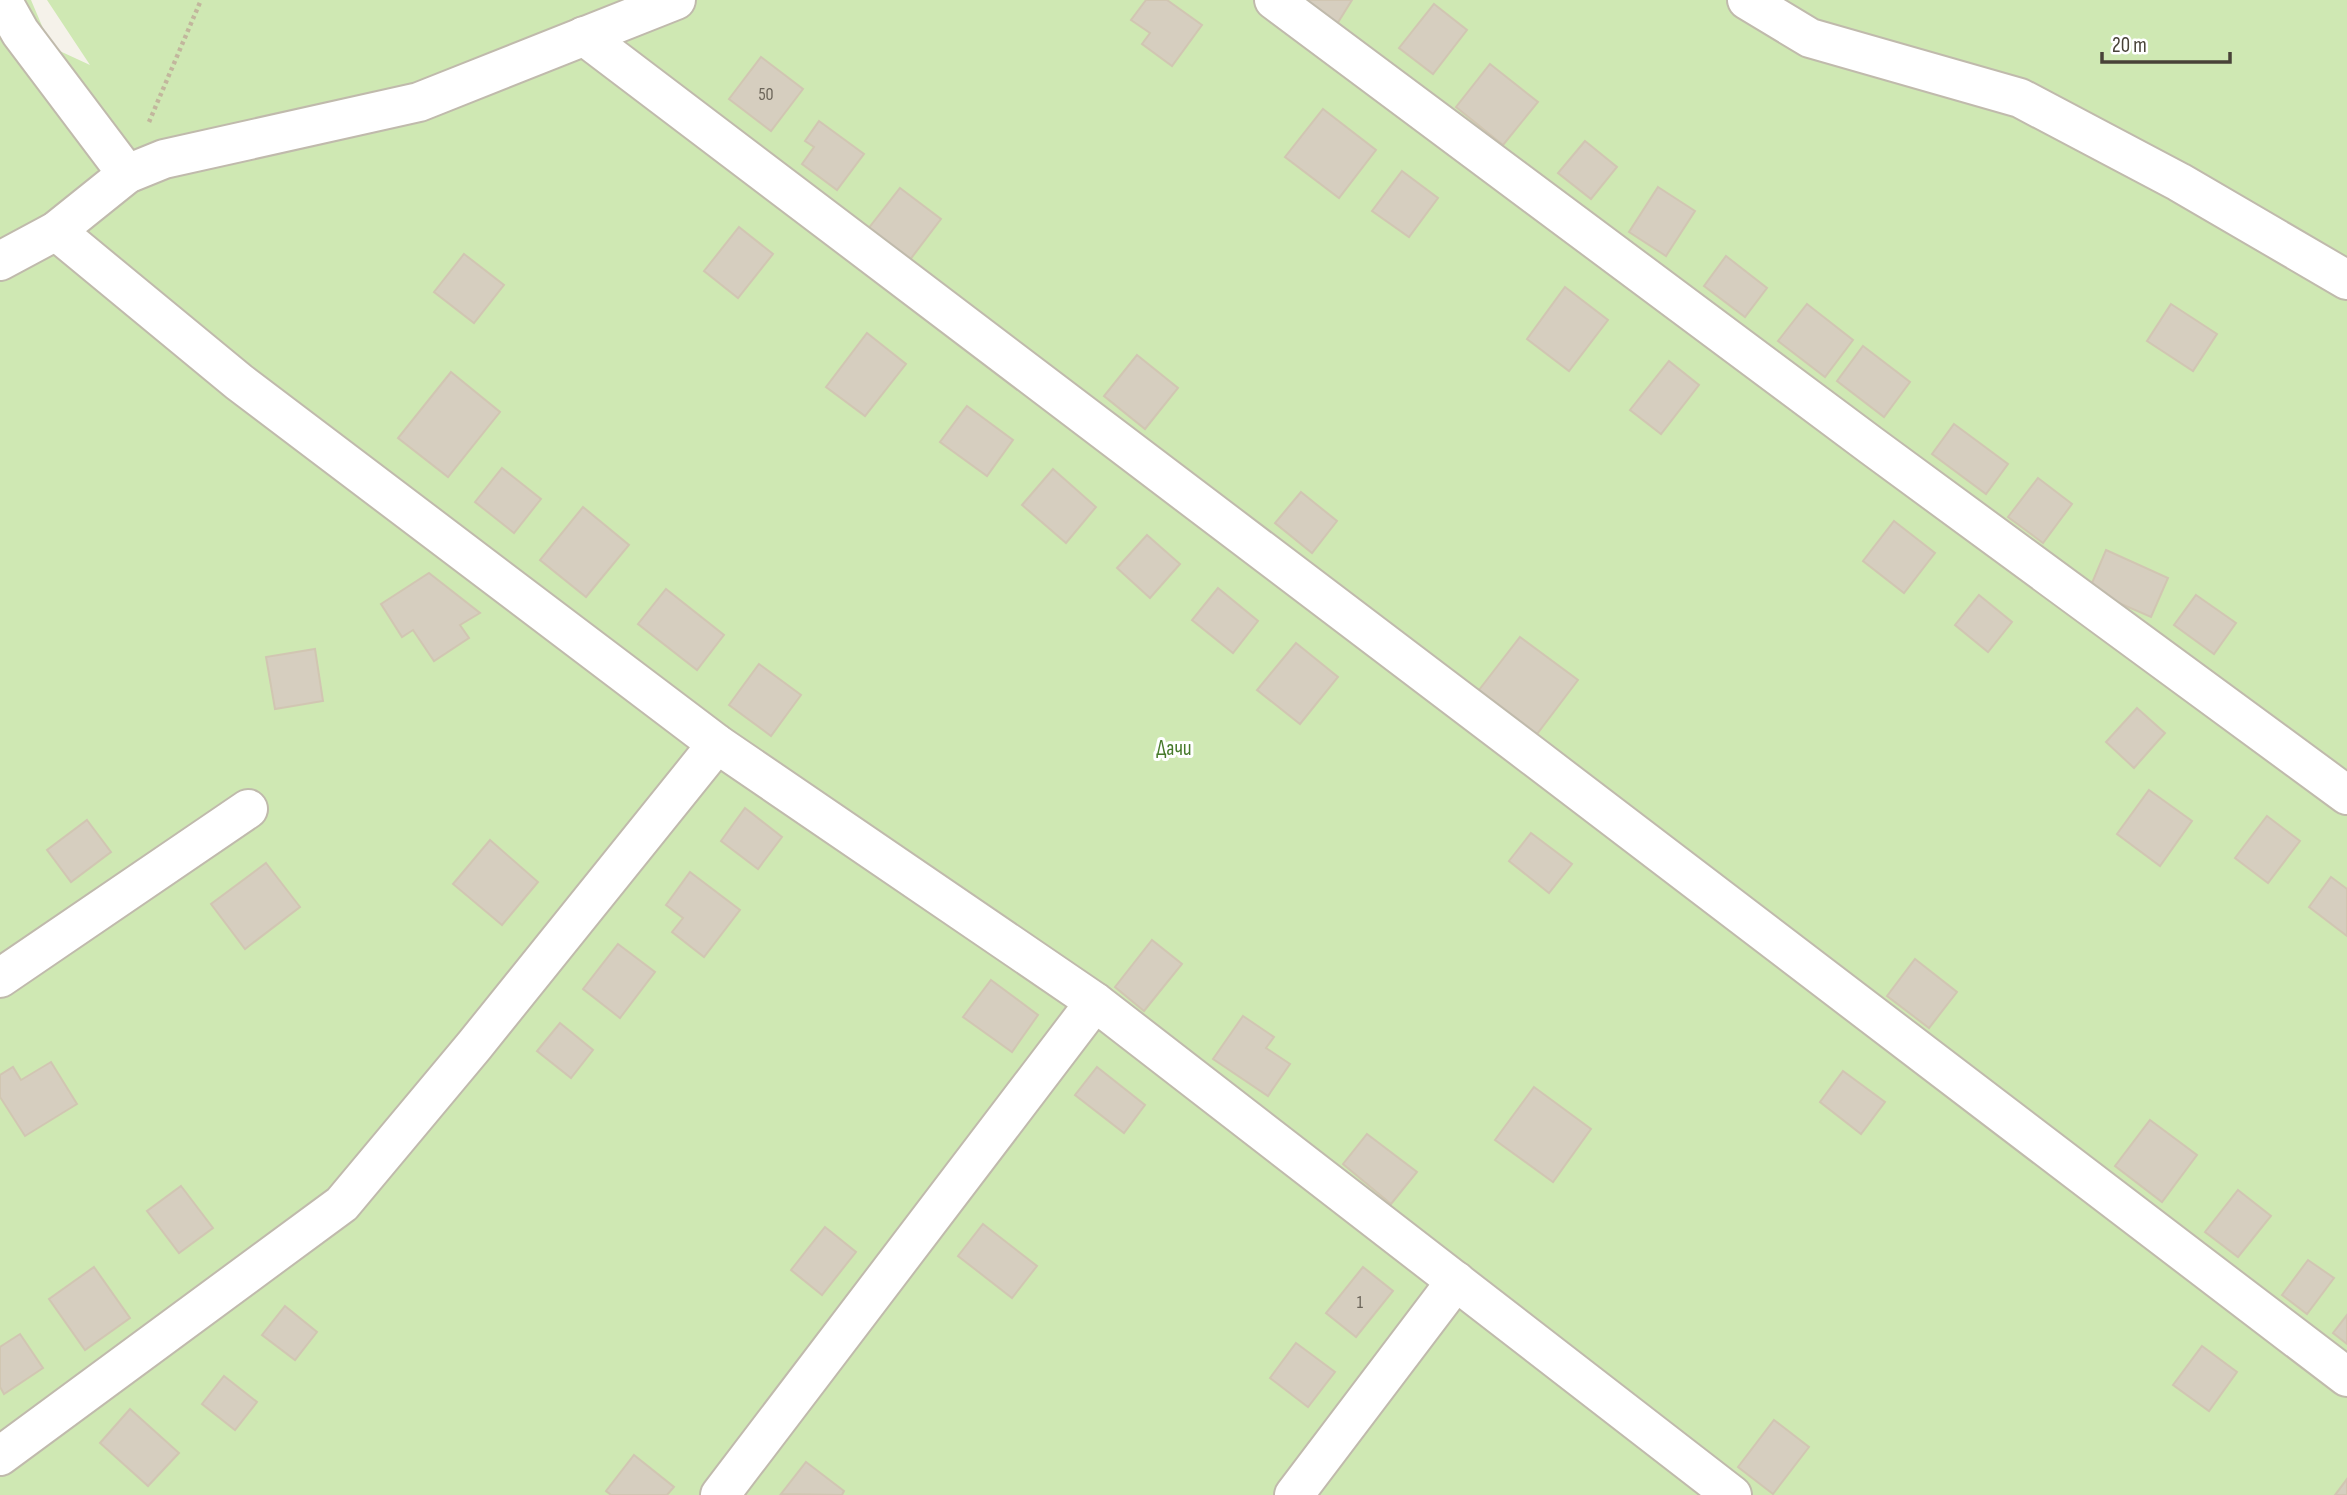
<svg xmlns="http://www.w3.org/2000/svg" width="2347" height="1495" font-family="'Sofia Sans Condensed',sans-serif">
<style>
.green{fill:#cfe8b3}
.building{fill:#d6cebf;stroke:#d1c6b2;stroke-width:2}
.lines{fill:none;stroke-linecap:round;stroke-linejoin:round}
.minor-casing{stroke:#c0baac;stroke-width:42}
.path{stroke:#c2b69d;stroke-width:4.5;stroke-dasharray:3.5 3.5;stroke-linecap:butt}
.minor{stroke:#fff;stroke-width:38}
.labels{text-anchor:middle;stroke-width:6;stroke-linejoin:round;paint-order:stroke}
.number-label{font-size:18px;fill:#6c655a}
.park-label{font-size:21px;fill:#477a2b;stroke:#fff}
</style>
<rect width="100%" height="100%" fill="#f5f2ea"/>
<polygon class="green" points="0,0 31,0 51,47 90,65 47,0 2347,0 2347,1495 0,1495"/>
<g class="building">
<polygon points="1146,0 1167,0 1202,25 1172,66 1142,44 1150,33 1131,20"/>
<polygon points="1305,0 1352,0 1337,24"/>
<polygon points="1434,4 1467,30 1433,74 1399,48"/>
<polygon points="761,57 803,89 771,131 729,99"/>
<polygon points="1490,64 1538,102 1503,145 1456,107"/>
<polygon points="1323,109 1376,150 1339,198 1285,157"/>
<polygon points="819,121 864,154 837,190 802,164 814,147 805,141"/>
<polygon points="1585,141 1617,167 1591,199 1558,173"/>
<polygon points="1402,171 1438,198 1409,237 1372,211"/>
<polygon points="1658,187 1695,211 1666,256 1629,232"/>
<polygon points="900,188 941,219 909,261 868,229"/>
<polygon points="739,227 773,254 738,298 704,271"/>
<polygon points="464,254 504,285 474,323 434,292"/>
<polygon points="1726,256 1767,288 1745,317 1704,286"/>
<polygon points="1565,287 1608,320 1569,371 1527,339"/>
<polygon points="1807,304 1853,340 1825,377 1778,341"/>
<polygon points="2171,304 2217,334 2193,371 2147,341"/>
<polygon points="867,333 906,364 865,416 826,387"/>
<polygon points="1863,346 1910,382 1884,417 1837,381"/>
<polygon points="1137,355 1178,388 1145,429 1104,396"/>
<polygon points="1669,361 1699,385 1661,434 1630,410"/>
<polygon points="451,372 500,412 448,477 398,438"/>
<polygon points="967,406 1013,440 987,476 940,442"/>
<polygon points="1954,424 2008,464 1986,494 1932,454"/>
<polygon points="502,468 541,499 514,533 475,502"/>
<polygon points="1053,469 1096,507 1066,543 1022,505"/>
<polygon points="2038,478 2072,504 2043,543 2008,517"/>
<polygon points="1301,492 1337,521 1312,553 1275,523"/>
<polygon points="583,507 629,545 586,597 540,560"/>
<polygon points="1894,521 1935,553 1904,593 1863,561"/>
<polygon points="1147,535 1180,564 1150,598 1117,568"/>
<polygon points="2106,550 2168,578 2151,617 2089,590"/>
<polygon points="429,573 480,613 460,625 469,638 434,661 413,630 402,637 381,604"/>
<polygon points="1218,588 1258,621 1233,653 1192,620"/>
<polygon points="666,589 724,635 697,670 638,624"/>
<polygon points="1979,595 2012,622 1988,652 1955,625"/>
<polygon points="2196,595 2236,623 2214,654 2174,625"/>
<polygon points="1520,637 1578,680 1537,734 1479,690"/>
<polygon points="1296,643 1338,677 1300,724 1257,690"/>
<polygon points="315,649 323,701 275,709 266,657"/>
<polygon points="759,664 801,695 771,736 729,705"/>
<polygon points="2137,708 2165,733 2134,768 2106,742"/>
<polygon points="2149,790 2192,821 2160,866 2117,834"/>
<polygon points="745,808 782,837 758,869 721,841"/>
<polygon points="2267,816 2300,841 2268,883 2235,858"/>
<polygon points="87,820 111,852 71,882 47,850"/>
<polygon points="1531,833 1572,864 1549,893 1509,861"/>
<polygon points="490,840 538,882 502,925 453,884"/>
<polygon points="266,863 300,907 245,949 211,904"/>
<polygon points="690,872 740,910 704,957 672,932 683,918 666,905"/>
<polygon points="2331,877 2347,889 2347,936 2309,907"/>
<polygon points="1152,940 1182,964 1144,1011 1115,987"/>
<polygon points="618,944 655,972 620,1018 583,989"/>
<polygon points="1915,959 1957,992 1929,1028 1887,996"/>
<polygon points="991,980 1038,1015 1012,1052 963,1017"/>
<polygon points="1243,1016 1274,1037 1266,1048 1290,1064 1268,1096 1213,1059"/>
<polygon points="560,1023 593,1050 571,1078 537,1051"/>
<polygon points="51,1062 77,1104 25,1136 0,1097 0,1075 13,1067 21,1080"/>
<polygon points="1097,1067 1145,1105 1124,1133 1075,1095"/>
<polygon points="1843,1071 1885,1102 1861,1134 1820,1102"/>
<polygon points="1534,1087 1591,1129 1553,1182 1495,1140"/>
<polygon points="2150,1120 2197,1155 2162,1202 2115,1166"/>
<polygon points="1367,1134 1417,1172 1391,1204 1343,1164"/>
<polygon points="181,1186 213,1228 179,1253 147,1211"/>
<polygon points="2238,1190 2271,1216 2238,1257 2205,1232"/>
<polygon points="983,1224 1037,1266 1012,1298 958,1256"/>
<polygon points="825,1227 856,1252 822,1295 791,1270"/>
<polygon points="2308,1260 2334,1278 2307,1314 2282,1295"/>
<polygon points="94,1267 130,1318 85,1350 49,1299"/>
<polygon points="1363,1267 1393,1291 1356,1337 1326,1313"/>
<polygon points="285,1306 317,1332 295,1360 262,1335"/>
<polygon points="2347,1315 2347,1344 2333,1333"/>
<polygon points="20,1334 43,1368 4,1394 0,1387 0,1347"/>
<polygon points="1296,1343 1335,1372 1308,1407 1270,1378"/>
<polygon points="2202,1346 2237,1372 2209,1411 2173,1385"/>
<polygon points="224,1376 257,1402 235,1430 202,1404"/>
<polygon points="130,1409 179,1453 148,1486 100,1443"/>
<polygon points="1774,1420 1809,1447 1773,1494 1738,1467"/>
<polygon points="634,1455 674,1487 667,1495 611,1495 606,1491"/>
<polygon points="806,1462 844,1491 842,1495 781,1494"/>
<polygon points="2347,1479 2347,1495 2335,1495"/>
</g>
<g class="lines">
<g class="minor-casing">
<g id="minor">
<polyline points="2,0 20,32 127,174"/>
<polyline points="1274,0 1872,446 2347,795"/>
<polyline points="1747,0 1810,38 2020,98 2179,182 2347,280"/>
<polyline points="584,36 1533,756 2347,1377"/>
<polyline points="56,231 239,382 717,744 1095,1002 1732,1495"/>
<polyline points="0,261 56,231 127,174 164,159 419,102 676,0"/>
<polyline points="0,978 248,809"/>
<polyline points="0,1456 342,1204 474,1046 717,744"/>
<polyline points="720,1495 1095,1002"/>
<polyline points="1294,1495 1456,1281"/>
</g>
</g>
<polyline class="path" points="149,122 201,0"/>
<use href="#minor" class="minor"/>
</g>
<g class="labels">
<g class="number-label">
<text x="766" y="100">50</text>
<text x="1360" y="1308">1</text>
</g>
<g class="park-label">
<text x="1174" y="755">Дачи</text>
</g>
</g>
<path d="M2102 52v10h128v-10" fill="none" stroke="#484238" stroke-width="3.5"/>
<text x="2112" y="52" font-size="21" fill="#484238" stroke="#ffffff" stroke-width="5" paint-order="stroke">20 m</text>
</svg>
